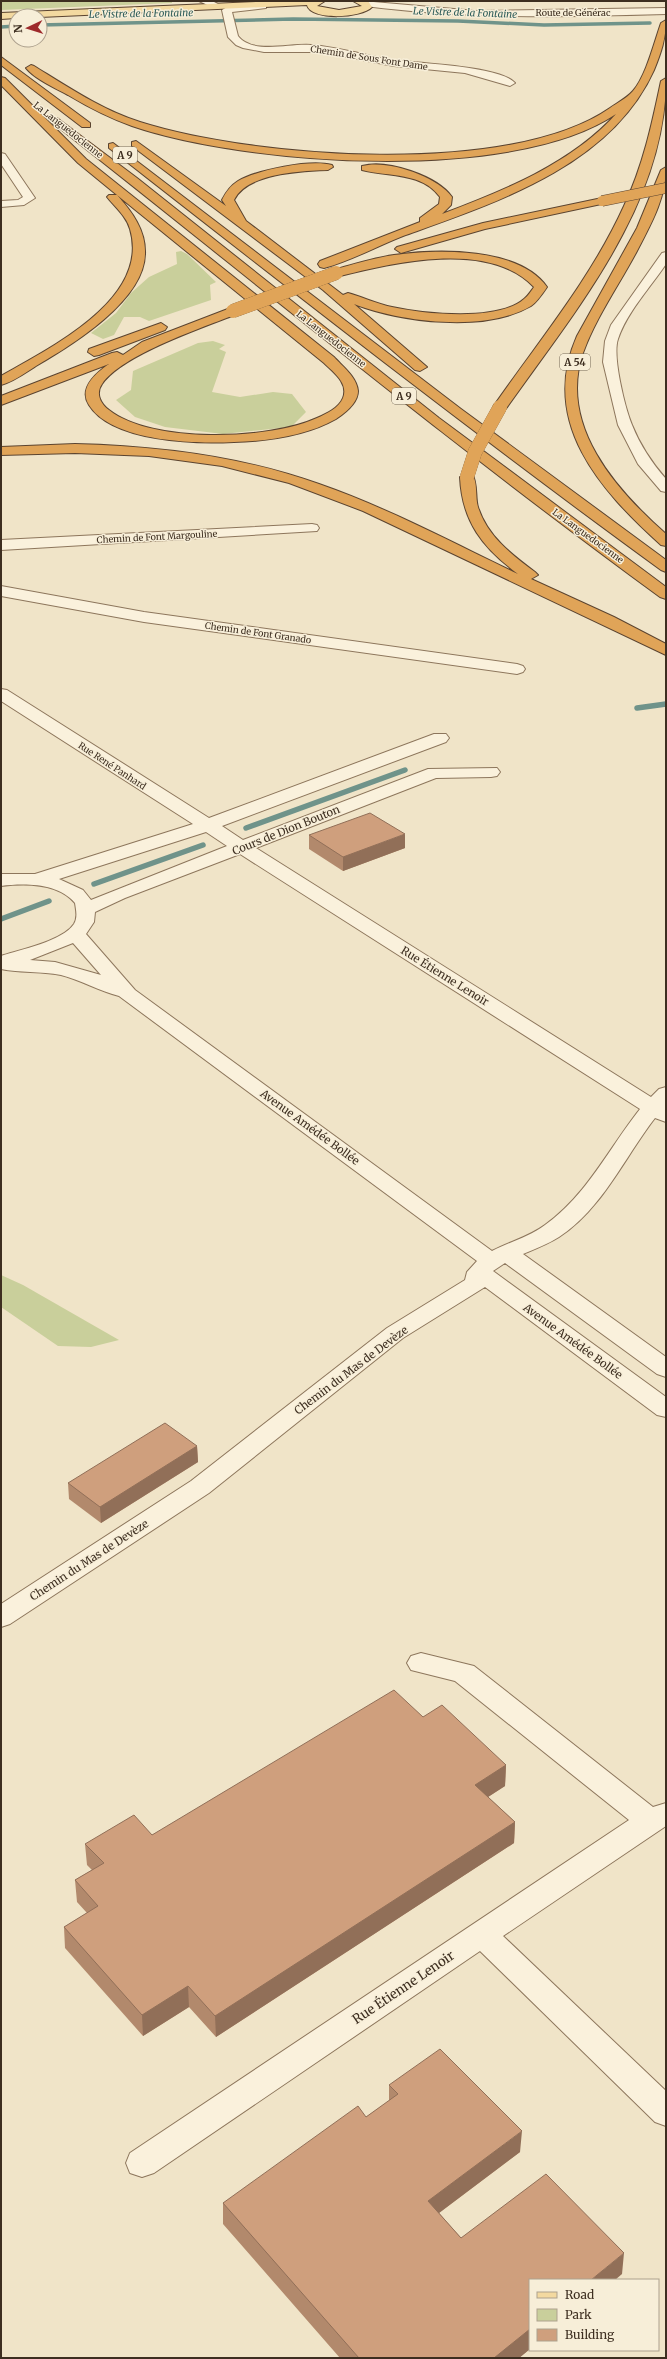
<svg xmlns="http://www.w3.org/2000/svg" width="667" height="2359" font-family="Merriweather,serif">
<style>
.green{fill:#c9cf9b}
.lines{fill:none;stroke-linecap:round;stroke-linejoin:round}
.stream-far1{stroke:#6f938a;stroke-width:3.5}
.stream{stroke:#6f938a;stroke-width:5.5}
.minor-casing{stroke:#8d765c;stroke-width:2}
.major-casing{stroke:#5b4430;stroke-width:2}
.highway-casing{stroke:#5b4430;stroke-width:2}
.minor{fill:#faf1dc;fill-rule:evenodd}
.major{fill:#f3d9a0;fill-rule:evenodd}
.highway{fill:#e0a458;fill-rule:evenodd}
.highway-bridge-far1-casing{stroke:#5b4430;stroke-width:11;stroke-linecap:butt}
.highway-bridge-casing{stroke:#5b4430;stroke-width:14;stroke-linecap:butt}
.highway-bridge-far1{stroke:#e0a458;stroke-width:10}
.highway-bridge{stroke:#e0a458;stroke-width:14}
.wall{fill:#b2896c}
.shaded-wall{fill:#916f58}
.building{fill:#cf9f7d;stroke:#916f58}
.labels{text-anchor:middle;stroke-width:3;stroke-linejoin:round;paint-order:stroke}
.far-street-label{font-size:9px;fill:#3d2e20;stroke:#f7eed8}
.far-water-label{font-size:10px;font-style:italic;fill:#2f5d5a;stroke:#f7eed8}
.shield{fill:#f7eed8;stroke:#756857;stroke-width:1}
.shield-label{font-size:10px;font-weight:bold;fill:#3d2e20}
.street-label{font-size:11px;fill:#3d2e20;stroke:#f7eed8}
.near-street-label{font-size:13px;fill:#3d2e20;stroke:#f7eed8}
</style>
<rect width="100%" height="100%" fill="#f0e4c8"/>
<g class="green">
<polygon points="1,1 172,1 172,3 1,10"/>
<polygon points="181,251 187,254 216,282 210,285 211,300 149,321 140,317 124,317 114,335 103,339 91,333 116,313 131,293 149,277 177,264 176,252"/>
<polygon points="213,341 225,345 219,349 226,352 212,392 240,397 273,392 292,394 306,412 291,427 223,434 165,427 135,417 116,400 131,390 133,371 198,343"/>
<polygon points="1,1275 23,1285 119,1340 91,1347 58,1346 1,1307"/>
</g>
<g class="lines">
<g class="stream-far1">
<polyline points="40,25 293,19 458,21 544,25 650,23"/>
<polyline points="1,27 16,26"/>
</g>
<g class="stream">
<polyline points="637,708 666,704"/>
<polyline points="246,828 405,770"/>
<polyline points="94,884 203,845"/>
<polyline points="1,919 49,901"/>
</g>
<g class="minor-casing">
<g id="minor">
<polygon points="199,1 212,1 224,7 216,9"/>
<path d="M 362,1 L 477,11 L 666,8 L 666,14 C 565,17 465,19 365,6 L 360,3 Z"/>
<path d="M 263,3 L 266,4 L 266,8 L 232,12 L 238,36 C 253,55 290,43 311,45 C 338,47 364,55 391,60 C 415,63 501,66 515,83 L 510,86 L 465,73 L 394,66 L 321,52 L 264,52 L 243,48 L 236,45 L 228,37 L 222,10 L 227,7 Z"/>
<polygon points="1,153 5,154 35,198 24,205 1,207 1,201 18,200 23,197 1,164"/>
<path d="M 666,252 L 666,264 C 650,288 627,312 618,339 C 612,356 625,408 632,425 C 640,445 652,463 666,479 L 666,492 L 661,491 L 638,464 L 618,425 L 603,362 L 605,341 L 611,325 L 662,253 Z"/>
<polygon points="312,524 317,525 319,528 317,531 1,550 1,540"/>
<polygon points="1,586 144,612 517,664 523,666 525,669 523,672 517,674 144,622 1,596"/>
<path d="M 1,689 L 7,690 L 209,818 L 434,734 L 446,734 L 449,738 L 446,742 L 222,826 L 243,840 L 428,769 L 497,768 L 500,772 L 497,776 L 491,777 L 436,778 L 256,848 L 651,1097 L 659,1089 L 666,1087 L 666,1122 L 655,1118 C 624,1158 602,1209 559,1237 C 548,1244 535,1249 523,1254 L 666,1357 L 666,1377 L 657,1374 L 505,1263 L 493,1271 L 666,1397 L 666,1417 L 657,1415 L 485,1287 L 403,1338 L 209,1493 L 10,1624 L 1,1627 L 1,1604 L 191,1481 L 387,1328 L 465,1280 L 467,1272 L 477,1261 L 119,996 C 99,991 81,980 61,975 C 41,971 19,973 1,969 L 1,956 C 19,950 63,941 74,924 C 78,917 76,910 75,903 C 58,883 25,883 1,886 L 1,874 L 35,874 L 193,824 L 1,701 ZM 206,832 L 227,846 L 91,900 L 83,890 L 59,879 ZM 240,854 L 640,1109 C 609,1148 587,1195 545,1225 C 529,1237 509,1242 492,1251 L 135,990 L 86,934 L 94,922 L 95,912 L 125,898 ZM 73,943 L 101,975 L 55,962 L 30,960 Z"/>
<polygon points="421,1653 474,1666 653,1807 666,1803 666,1826 503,1936 666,2091 666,2126 655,2122 480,1951 154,2173 142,2177 130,2173 126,2163 130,2153 629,1820 455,1681 411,1670 407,1663 411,1656"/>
</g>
</g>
<g class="major-casing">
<path id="major" d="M 278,1 L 325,1 L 317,6 L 339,10 L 362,6 L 353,1 L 368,1 L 372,7 C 362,18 311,21 307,5 L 40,17 L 16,16 L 16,18 L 1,19 L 1,13 Z"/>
</g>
<g class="highway-casing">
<g id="highway">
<path d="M 666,20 C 666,38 661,53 654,70 C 611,166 495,203 403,236 C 377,246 351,261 324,268 L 320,267 L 318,264 L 320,261 L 420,222 L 420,218 L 439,204 L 440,197 C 422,172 389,177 362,170 L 362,166 C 387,159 437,176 452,197 L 451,205 L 442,214 C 503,191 571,164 616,114 C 513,184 246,165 132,126 C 109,118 88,107 68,95 C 55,88 35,79 26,68 L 31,65 L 34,66 C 68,87 102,110 140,122 C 254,158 509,178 610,108 C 617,103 627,98 633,91 C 646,76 654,43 661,23 Z"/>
<polygon points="1,57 90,123 90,127 82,127 1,65"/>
<path d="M 1,77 L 5,78 L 86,159 L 334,357 C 342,366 357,377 358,391 C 358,403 345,413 336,419 C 306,436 268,441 234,442 C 196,444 112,442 89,405 C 78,388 96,373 109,364 L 1,405 L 1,396 L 112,353 L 117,352 L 123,355 L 142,342 L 233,307 L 237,308 L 239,311 L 237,314 C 204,327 121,355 102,384 C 95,394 101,404 109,410 C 152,444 269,440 317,418 C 326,414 339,408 343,398 C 349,383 333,372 324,363 L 117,195 C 132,212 146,230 145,254 C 144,301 72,345 36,366 C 25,373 13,382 1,385 L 1,376 C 50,348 151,299 130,229 C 127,217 115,207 107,197 L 109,195 L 117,195 L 78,163 L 1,85 Z"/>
<path d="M 666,78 C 666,205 574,312 505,410 L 495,410 L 493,407 C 538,342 591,279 624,206 C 643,166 652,124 661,81 Z"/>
<path d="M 57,118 L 137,178 L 439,418 L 666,587 L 666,599 L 660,597 C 453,446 255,282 53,123 L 53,119 Z"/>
<path d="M 136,141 L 226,206 L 222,200 C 226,192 230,186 238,181 C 257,170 310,159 332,165 L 333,167 L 328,170 C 301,171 247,173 234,200 L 246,221 L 343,295 L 348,293 C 363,297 377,304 392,307 C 424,314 498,322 524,299 C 528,296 531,291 534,287 C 488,239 393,263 336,277 L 330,273 L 332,270 C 352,265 373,258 394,255 C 438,249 519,247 547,287 C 543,293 537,302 531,306 C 485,333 401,322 354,304 L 427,367 L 420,371 L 415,370 L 323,290 L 132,146 L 132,142 Z"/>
<path d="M 113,143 L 461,409 L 666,560 L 666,572 L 661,570 C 474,434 292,291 109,148 L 109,144 Z"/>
<path d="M 666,167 C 666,198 651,224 637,251 C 619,285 596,317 583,353 C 558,425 616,490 666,534 L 666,546 L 661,545 C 600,490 539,422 577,336 L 637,228 L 661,170 Z"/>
<polygon points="602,198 606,199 606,203 485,229 401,253 395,249 397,247 483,223"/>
<polygon points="161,323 167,327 165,330 99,355 94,356 88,352 89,349"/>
<path d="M 75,444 C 158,446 241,456 319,484 C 388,508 453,543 518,574 C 483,548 462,522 460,477 L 467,473 L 472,474 C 478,482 475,498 478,507 C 487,536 512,555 535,572 L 538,575 L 531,579 L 614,617 L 666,644 L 666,655 L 363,511 L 289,483 L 222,466 L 149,456 L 75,453 L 1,455 L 1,447 Z"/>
</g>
</g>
<use href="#minor" class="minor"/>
<use href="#major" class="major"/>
<use href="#highway" class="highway"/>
<g class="highway-bridge-far1-casing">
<polyline id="highway-bridge-far1" points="602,201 666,188"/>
</g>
<g class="highway-bridge-casing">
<g id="highway-bridge">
<polyline points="233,311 336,273"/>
<polyline points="467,477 475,452 500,407"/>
</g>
</g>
<use href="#highway-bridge-far1" class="highway-bridge-far1"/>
<use href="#highway-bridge" class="highway-bridge"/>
</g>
<g class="wall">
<polygon points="309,835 405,848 343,871 309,849"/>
<polygon points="197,1446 198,1462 101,1523 69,1499 68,1483"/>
<polygon points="423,1717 506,1765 505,1786 488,1797 515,1822 514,1843 216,2037 189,2007 143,2036 65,1948 64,1927 87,1913 77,1902 75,1880 92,1870 87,1865 85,1844 152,1835"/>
<polygon points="389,2085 520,2152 439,2213 461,2238 622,2274 530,2280 530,2349 519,2358 340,2358 223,2224 223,2203 366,2117 389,2101"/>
</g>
<g class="shaded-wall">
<polygon points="405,834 405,848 343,871 343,857"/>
<polygon points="197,1446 198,1462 101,1523 100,1507"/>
<polygon points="506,1765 505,1786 474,1806 475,1785"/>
<polygon points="515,1822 514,1843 216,2037 215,2016"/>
<polygon points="188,1986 189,2007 143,2036 142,2015"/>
<polygon points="522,2131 520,2152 427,2222 428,2201"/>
<polygon points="624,2253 622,2274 615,2280 591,2280"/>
<polygon points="530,2329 530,2349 519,2358 494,2358"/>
</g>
<g class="building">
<polygon points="370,813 405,834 343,857 309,835"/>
<polygon points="165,1423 197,1446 100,1507 68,1483"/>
<polygon points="394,1690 423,1717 442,1705 506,1765 475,1785 515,1822 215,2016 188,1986 142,2015 64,1927 98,1906 75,1880 104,1863 85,1844 134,1815 152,1835"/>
<polygon points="440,2049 522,2131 428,2201 461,2238 546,2174 624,2253 591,2280 530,2280 530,2329 494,2358 359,2358 223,2203 358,2106 366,2117 398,2094 389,2085"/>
</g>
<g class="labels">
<g class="far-street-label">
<text x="573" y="16">Route de Générac</text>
<text transform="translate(369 58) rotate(9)" y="3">Chemin de Sous Font Dame</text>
<text transform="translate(68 130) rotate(38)" y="3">La Languedocienne</text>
<text transform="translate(331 339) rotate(38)" y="3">La Languedocienne</text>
<text transform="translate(588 536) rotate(36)" y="3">La Languedocienne</text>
<text transform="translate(157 537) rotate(-3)" y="3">Chemin de Font Margouline</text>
<text transform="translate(258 633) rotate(8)" y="3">Chemin de Font Granado</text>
<text transform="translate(112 766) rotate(33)" y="3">Rue René Panhard</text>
</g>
<g class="far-water-label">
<text transform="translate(465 12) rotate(2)" y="4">Le Vistre de la Fontaine</text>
<text transform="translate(141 13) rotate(-1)" y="4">Le Vistre de la Fontaine</text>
</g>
<g class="shield">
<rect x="113" y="147" width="24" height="16" rx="3"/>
<rect x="560" y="354" width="30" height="16" rx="3"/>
<rect x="392" y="388" width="24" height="16" rx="3"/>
</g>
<g class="shield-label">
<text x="125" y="159">A 9</text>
<text x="575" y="366">A 54</text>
<text x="404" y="400">A 9</text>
</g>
<g class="street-label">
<text transform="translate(286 830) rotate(-22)" y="4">Cours de Dion Bouton</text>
<text transform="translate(445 976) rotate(32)" y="4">Rue Étienne Lenoir</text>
<text transform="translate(310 1127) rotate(36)" y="4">Avenue Amédée Bollée</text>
<text transform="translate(573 1341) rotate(36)" y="4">Avenue Amédée Bollée</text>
<text transform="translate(351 1370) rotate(-37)" y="4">Chemin du Mas de Devèze</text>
<text transform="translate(89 1560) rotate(-33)" y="4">Chemin du Mas de Devèze</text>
</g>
<g class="near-street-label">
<text transform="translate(403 1987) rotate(-34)" y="5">Rue Étienne Lenoir</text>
</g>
</g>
<rect width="667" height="2359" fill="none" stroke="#3d2e20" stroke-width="4"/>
<rect x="529" y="2279" width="130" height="72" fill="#f7eed8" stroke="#ada18e"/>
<rect x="537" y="2292" width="20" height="6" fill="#f3d9a0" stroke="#ada18e"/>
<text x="565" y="2299" font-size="12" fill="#3d2e20">Road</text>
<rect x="537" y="2309" width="20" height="12" fill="#c9cf9b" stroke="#ada18e"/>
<text x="565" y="2319" font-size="12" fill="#3d2e20">Park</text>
<rect x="537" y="2329" width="20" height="12" fill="#cf9f7d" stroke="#ada18e"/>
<text x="565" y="2339" font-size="12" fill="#3d2e20">Building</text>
<g transform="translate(28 28) rotate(266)"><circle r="19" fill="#f7eed8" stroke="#ada18e"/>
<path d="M0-3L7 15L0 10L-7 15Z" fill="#9e2a2b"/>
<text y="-6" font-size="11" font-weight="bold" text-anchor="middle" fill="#3d2e20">N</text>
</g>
</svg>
